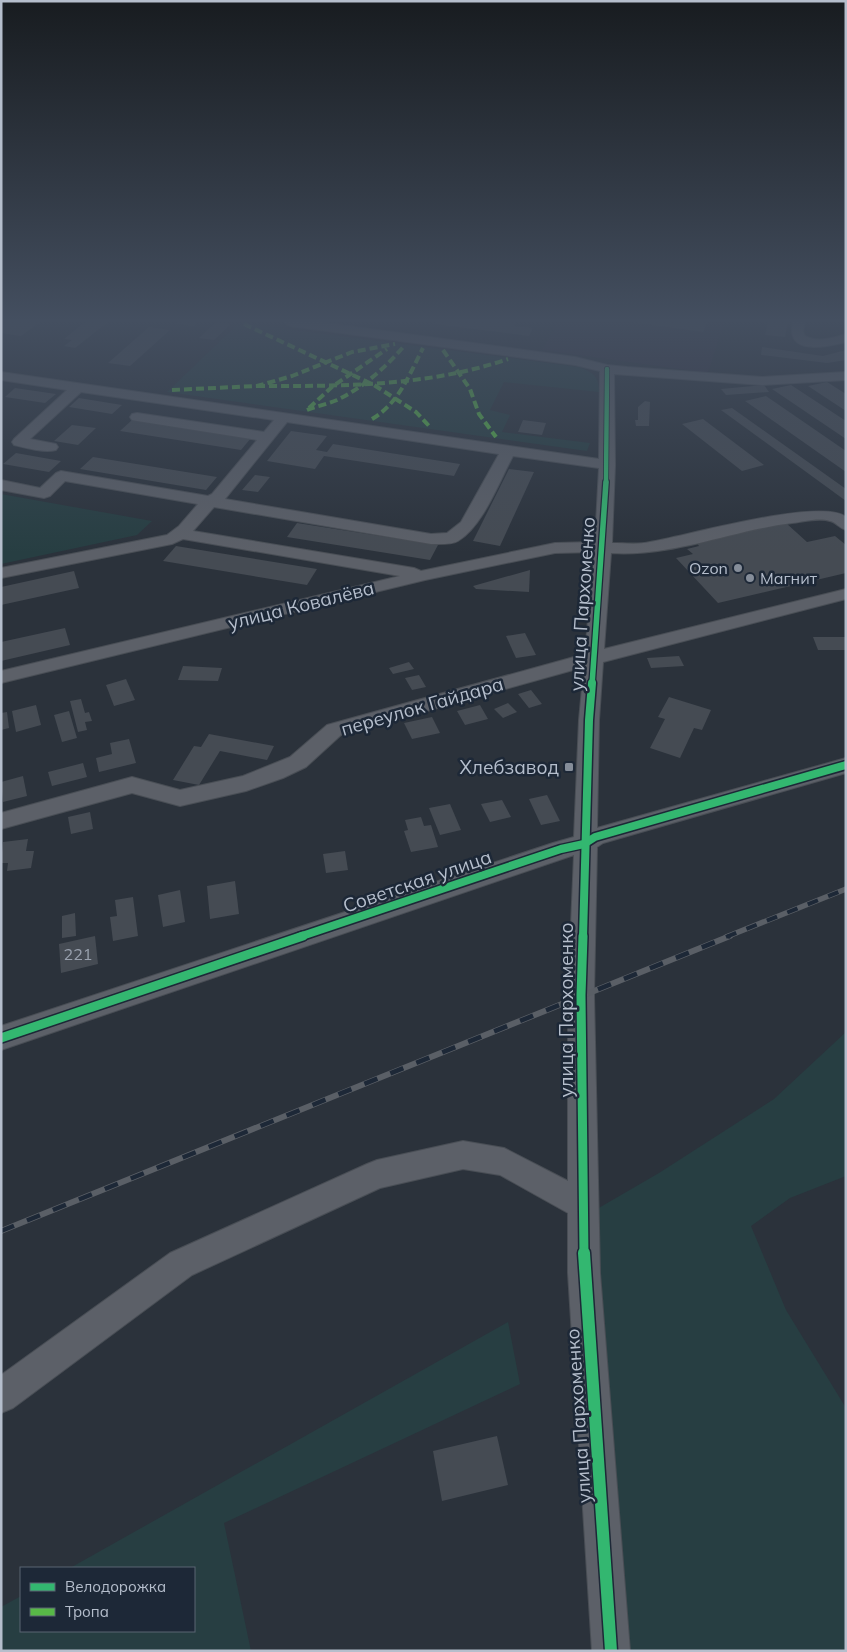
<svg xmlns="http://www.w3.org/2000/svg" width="847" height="1652" font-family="Mulish,sans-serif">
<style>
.medical{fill:#323141}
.green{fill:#273e42}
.building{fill:#454b53}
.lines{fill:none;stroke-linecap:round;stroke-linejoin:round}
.minor-casing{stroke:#494e55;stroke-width:2}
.minor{fill:#5c6068;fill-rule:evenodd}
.rail-far1-casing{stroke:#5a5f66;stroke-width:5.5}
.rail-casing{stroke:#5a5f66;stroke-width:6}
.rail-far1{stroke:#1d2837;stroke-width:4;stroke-dasharray:11;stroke-linecap:butt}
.rail{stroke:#1d2837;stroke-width:4.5;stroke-dasharray:14;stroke-linecap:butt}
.quiet{stroke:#58b947;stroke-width:4;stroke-dasharray:8 4;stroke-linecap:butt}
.cycleway-far4-casing{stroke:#1d2837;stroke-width:6}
.cycleway-far3-casing{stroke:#1d2837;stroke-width:8}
.cycleway-far2-casing{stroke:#1d2837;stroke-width:11}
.cycleway-far1-casing{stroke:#1d2837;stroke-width:12}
.cycleway-casing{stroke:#1d2837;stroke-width:15}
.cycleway-far4{stroke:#33b770;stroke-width:4.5}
.cycleway-far3{stroke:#33b770;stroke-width:5.5}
.cycleway-far2{stroke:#33b770;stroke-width:8}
.cycleway-far1{stroke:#33b770;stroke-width:9}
.cycleway{stroke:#33b770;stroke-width:12}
.poi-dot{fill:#858d99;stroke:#1d2837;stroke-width:2}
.labels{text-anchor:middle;stroke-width:5;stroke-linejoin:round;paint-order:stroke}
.far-poi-label{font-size:16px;fill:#b5becc;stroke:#1d2837;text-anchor:end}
.number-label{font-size:16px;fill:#99a1ae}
.street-label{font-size:19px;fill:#b5becc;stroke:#1d2837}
.poi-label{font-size:19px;fill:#b5becc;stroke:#1d2837;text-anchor:end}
</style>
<rect width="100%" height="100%" fill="#2b323b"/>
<polygon class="medical" points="558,322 724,322 708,373 542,350"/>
<g class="green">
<path d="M 239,323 L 579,367 C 593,373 599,375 599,392 L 504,382 L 490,410 L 510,415 L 502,432 L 590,443 L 587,451 L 167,392 Z"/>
<polygon points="1,494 152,521 137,535 1,564"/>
<polygon points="846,1032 846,1176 790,1198 751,1226 786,1310 846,1408 846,1651 623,1651 597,1209 659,1173 774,1099"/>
<polygon points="508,1322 520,1384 224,1523 251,1651 1,1651 1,1607 21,1596 21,1631 194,1631 194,1568 70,1568"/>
</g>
<g class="building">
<polygon points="1,322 40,322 21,336 1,333"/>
<polygon points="85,322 108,322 75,348 64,346 72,340 64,339"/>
<polygon points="178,322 198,322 194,326 176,324"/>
<polygon points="216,322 231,324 214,340 199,338"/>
<polygon points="435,322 513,322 516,323 514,326 533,328 529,336 434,324"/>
<polygon points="632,322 707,322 703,332"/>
<polygon points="768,322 788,322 785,337 765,335"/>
<polygon points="149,327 170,330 130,366 108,363"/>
<polygon points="762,347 823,356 846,350 846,360 827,363 761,355"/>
<polygon points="827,382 846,394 846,411 808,386"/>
<polygon points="764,385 769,392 726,395 721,389"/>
<polygon points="791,385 846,421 846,439 772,389"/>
<polygon points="15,388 56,394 45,403 5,397"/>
<polygon points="766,396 846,451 846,472 745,401"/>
<polygon points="79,398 122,405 112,414 69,407"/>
<polygon points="645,401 650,402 649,426 636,426 635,420 638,420 638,407"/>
<polygon points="732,408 846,489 846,501 721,410"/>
<polygon points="703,419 764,465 742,471 682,424"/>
<polygon points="132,420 251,438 241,450 120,431"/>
<polygon points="523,420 546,423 542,435 518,432"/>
<polygon points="72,425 96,428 78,445 54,441"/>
<polygon points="291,431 327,436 316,450 327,452 333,444 460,464 454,476 324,456 315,469 267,461"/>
<polygon points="16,453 61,461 49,472 3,464"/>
<polygon points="93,457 217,477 206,490 80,469"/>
<polygon points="509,469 534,472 500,546 473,541"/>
<polygon points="255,475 270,477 258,492 242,490"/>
<polygon points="297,523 438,545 430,560 287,537"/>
<polygon points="786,523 807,542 835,536 846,545 846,573 718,603 676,558 693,554 687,549 699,546 696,542"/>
<polygon points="176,546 317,569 307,585 163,561"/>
<polygon points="530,570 529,592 476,589 473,586"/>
<polygon points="74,571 79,588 1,605 1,587"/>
<polygon points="65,628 70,645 1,661 1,642"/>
<polygon points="525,633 536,655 516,658 506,636"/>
<polygon points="813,637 846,637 846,650 818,650"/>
<polygon points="679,656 684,666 651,668 647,658"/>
<polygon points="409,662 414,669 393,674 389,668"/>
<polygon points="183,666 222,668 218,681 178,680"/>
<polygon points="419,675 426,687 412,690 405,678"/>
<polygon points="126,679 135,700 114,706 106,685"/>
<polygon points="531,690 542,704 529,708 518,694"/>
<polygon points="669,697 711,710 702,730 694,728 680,758 650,748 665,719 658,717"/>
<polygon points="81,699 85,713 89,712 92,721 85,722 87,730 78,732 70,701"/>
<polygon points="508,703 517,712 503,718 494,709"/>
<polygon points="36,705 41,725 16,732 12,711"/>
<polygon points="480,705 488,719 465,725 457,711"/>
<polygon points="69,711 77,738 62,742 54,715"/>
<polygon points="7,712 9,728 1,730 1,713"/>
<polygon points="432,717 440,733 412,739 404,723"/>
<polygon points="209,734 274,746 267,760 220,751 199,785 173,780 194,746 201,747"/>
<polygon points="129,739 136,763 99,772 96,758 112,754 110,743"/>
<polygon points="83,763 87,777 52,786 48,772"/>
<polygon points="23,776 27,796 3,802 1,782"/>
<polygon points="547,795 560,821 541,825 529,799"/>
<polygon points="502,800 511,817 490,822 481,804"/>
<polygon points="450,804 461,830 440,835 429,808"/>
<polygon points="90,812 93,829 71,834 68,817"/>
<polygon points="421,817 424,826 431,825 438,847 411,852 404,831 408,830 405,820"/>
<polygon points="28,839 26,851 34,851 31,868 7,871 8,863 1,863 3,842"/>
<polygon points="345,851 348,870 326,873 323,854"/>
<polygon points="235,881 239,914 210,919 207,886"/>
<polygon points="180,890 185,922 163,927 158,895"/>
<polygon points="133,897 138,936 113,941 110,917 117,916 115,900"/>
<polygon points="75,913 76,936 62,938 62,916"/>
<polygon points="95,936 98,964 61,973 59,944"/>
<polygon points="497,1436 508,1485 442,1501 433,1451"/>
</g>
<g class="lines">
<g class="minor-casing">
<g id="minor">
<path d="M 284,322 L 319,322 L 575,357 L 607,365 L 627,367 L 762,377 L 846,372 L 846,380 L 762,385 L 614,374 L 615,465 L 612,543 C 624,543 637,545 650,542 C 686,536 821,497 846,517 L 846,530 C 839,528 836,522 830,521 C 818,517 803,522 792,523 C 731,531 672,557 611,553 L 604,649 L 846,589 L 846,599 L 603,662 L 599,720 L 597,828 L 846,758 L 846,773 L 603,843 L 597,847 L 594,995 L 600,1273 L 630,1651 L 592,1651 L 568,1273 L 568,1213 L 500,1175 L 463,1169 L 380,1188 L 192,1275 L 13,1408 L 1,1413 L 1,1375 L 170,1253 L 367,1164 L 377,1160 L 463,1141 L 504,1148 L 568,1181 L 568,995 L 574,855 L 1,1050 L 1,1026 L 553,843 L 574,837 L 579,720 L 584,667 L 341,735 L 306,767 L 283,778 L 246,791 L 180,806 L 132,793 L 1,829 L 1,813 L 132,777 L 180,790 L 243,776 L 290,757 L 327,725 L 585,654 L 594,552 L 555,553 L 425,580 L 1,683 L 1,671 L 400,576 L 183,539 L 172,544 L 1,578 L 1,568 L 167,535 L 179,526 L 198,504 L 65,481 L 50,496 L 44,498 L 1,490 L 1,480 L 40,488 L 56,473 L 61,471 L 208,496 L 212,494 L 257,440 L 137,421 L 132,420 L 130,417 L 132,414 L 137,413 L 264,432 L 274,420 L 81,392 L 30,439 L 56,444 L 58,447 L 56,450 C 44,453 26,448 14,445 L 12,442 L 14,439 L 67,390 L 1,380 L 1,372 L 599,459 L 600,371 L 575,365 L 290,326 ZM 287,422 L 499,454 L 461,522 L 447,533 L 431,534 L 225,499 ZM 513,456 L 599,468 L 595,542 L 555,543 L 421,571 L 414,568 L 193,531 L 214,507 L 431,544 C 439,544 451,545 458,541 C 483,526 499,482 513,456 Z"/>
<path d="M 793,322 L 805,322 L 803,331 L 805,336 C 818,343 832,338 846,334 L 846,342 C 826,347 785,356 793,322 Z"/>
</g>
</g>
<use href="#minor" class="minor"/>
<g class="rail-far1-casing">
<polyline id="rail-far1" points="726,937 846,889"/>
</g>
<g class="rail-casing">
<polyline id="rail" points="1,1231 730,936"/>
</g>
<use href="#rail-far1" class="rail-far1"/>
<use href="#rail" class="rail"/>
<g class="quiet">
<polyline points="244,324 374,385 416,412 430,427"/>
<polyline points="443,350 470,389 479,414 496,437"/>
<path d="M 257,386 C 342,386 426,387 508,359"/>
<polyline points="172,390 257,386 292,376 352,352 395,344"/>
<polyline points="309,408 333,386 387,349"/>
<path d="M 307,410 C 317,406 328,404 337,400 C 364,387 386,367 405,345"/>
<path d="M 372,419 C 399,403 409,375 423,348"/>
</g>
<g class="cycleway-far4-casing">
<polyline id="cycleway-far4" points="606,483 607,369"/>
</g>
<g class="cycleway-far3-casing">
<polyline id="cycleway-far3" points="592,685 606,482"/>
</g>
<g class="cycleway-far2-casing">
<g id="cycleway-far2">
<polyline points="299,937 561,849 584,844 595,837 846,765"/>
<polyline points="583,937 589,720 592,683"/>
</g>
</g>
<g class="cycleway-far1-casing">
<g id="cycleway-far1">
<polyline points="583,936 581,995 584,1255"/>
<polyline points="1,1038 303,936"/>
</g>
</g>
<g class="cycleway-casing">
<polyline id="cycleway" points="584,1253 611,1651"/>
</g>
<use href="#cycleway-far4" class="cycleway-far4"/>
<use href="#cycleway-far3" class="cycleway-far3"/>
<use href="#cycleway-far2" class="cycleway-far2"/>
<use href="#cycleway-far1" class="cycleway-far1"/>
<use href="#cycleway" class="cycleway"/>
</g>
<linearGradient id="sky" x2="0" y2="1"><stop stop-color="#181c20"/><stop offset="0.58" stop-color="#444f60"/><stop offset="1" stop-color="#444f60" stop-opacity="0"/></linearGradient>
<rect width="847" height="553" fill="url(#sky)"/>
<g class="poi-dot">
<circle cx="738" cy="568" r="5"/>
<circle cx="750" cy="578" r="5"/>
<rect x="564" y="762" width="10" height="10" rx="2.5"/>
</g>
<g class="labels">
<g class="far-poi-label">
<text x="728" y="574">Ozon</text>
<text x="760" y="584" text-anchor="start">Магнит</text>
</g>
<g class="number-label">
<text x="78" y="960">221</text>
</g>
<g class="street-label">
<text transform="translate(582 604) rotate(-86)" y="7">улица Пархоменко</text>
<text transform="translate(301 605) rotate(-14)" y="7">улица Ковалёва</text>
<text transform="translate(422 706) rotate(-16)" y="7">переулок Гайдара</text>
<text transform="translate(417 881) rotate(-19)" y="7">Советская улица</text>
<text transform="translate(566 1010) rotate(-90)" y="7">улица Пархоменко</text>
<text transform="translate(578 1416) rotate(-94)" y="7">улица Пархоменко</text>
</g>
<g class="poi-label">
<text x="559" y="774">Хлебзавод</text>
</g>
</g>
<rect width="847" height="1652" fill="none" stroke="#b5becc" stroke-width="5"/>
<rect x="20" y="1567" width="175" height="65" fill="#1d2837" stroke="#5a6473"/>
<rect x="30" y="1583" width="25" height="8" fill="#33b770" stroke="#5a6473"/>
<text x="65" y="1592" font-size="15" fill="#b5becc">Велодорожка</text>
<rect x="30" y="1608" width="25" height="8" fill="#58b947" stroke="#5a6473"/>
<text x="65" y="1617" font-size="15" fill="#b5becc">Тропа</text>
</svg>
